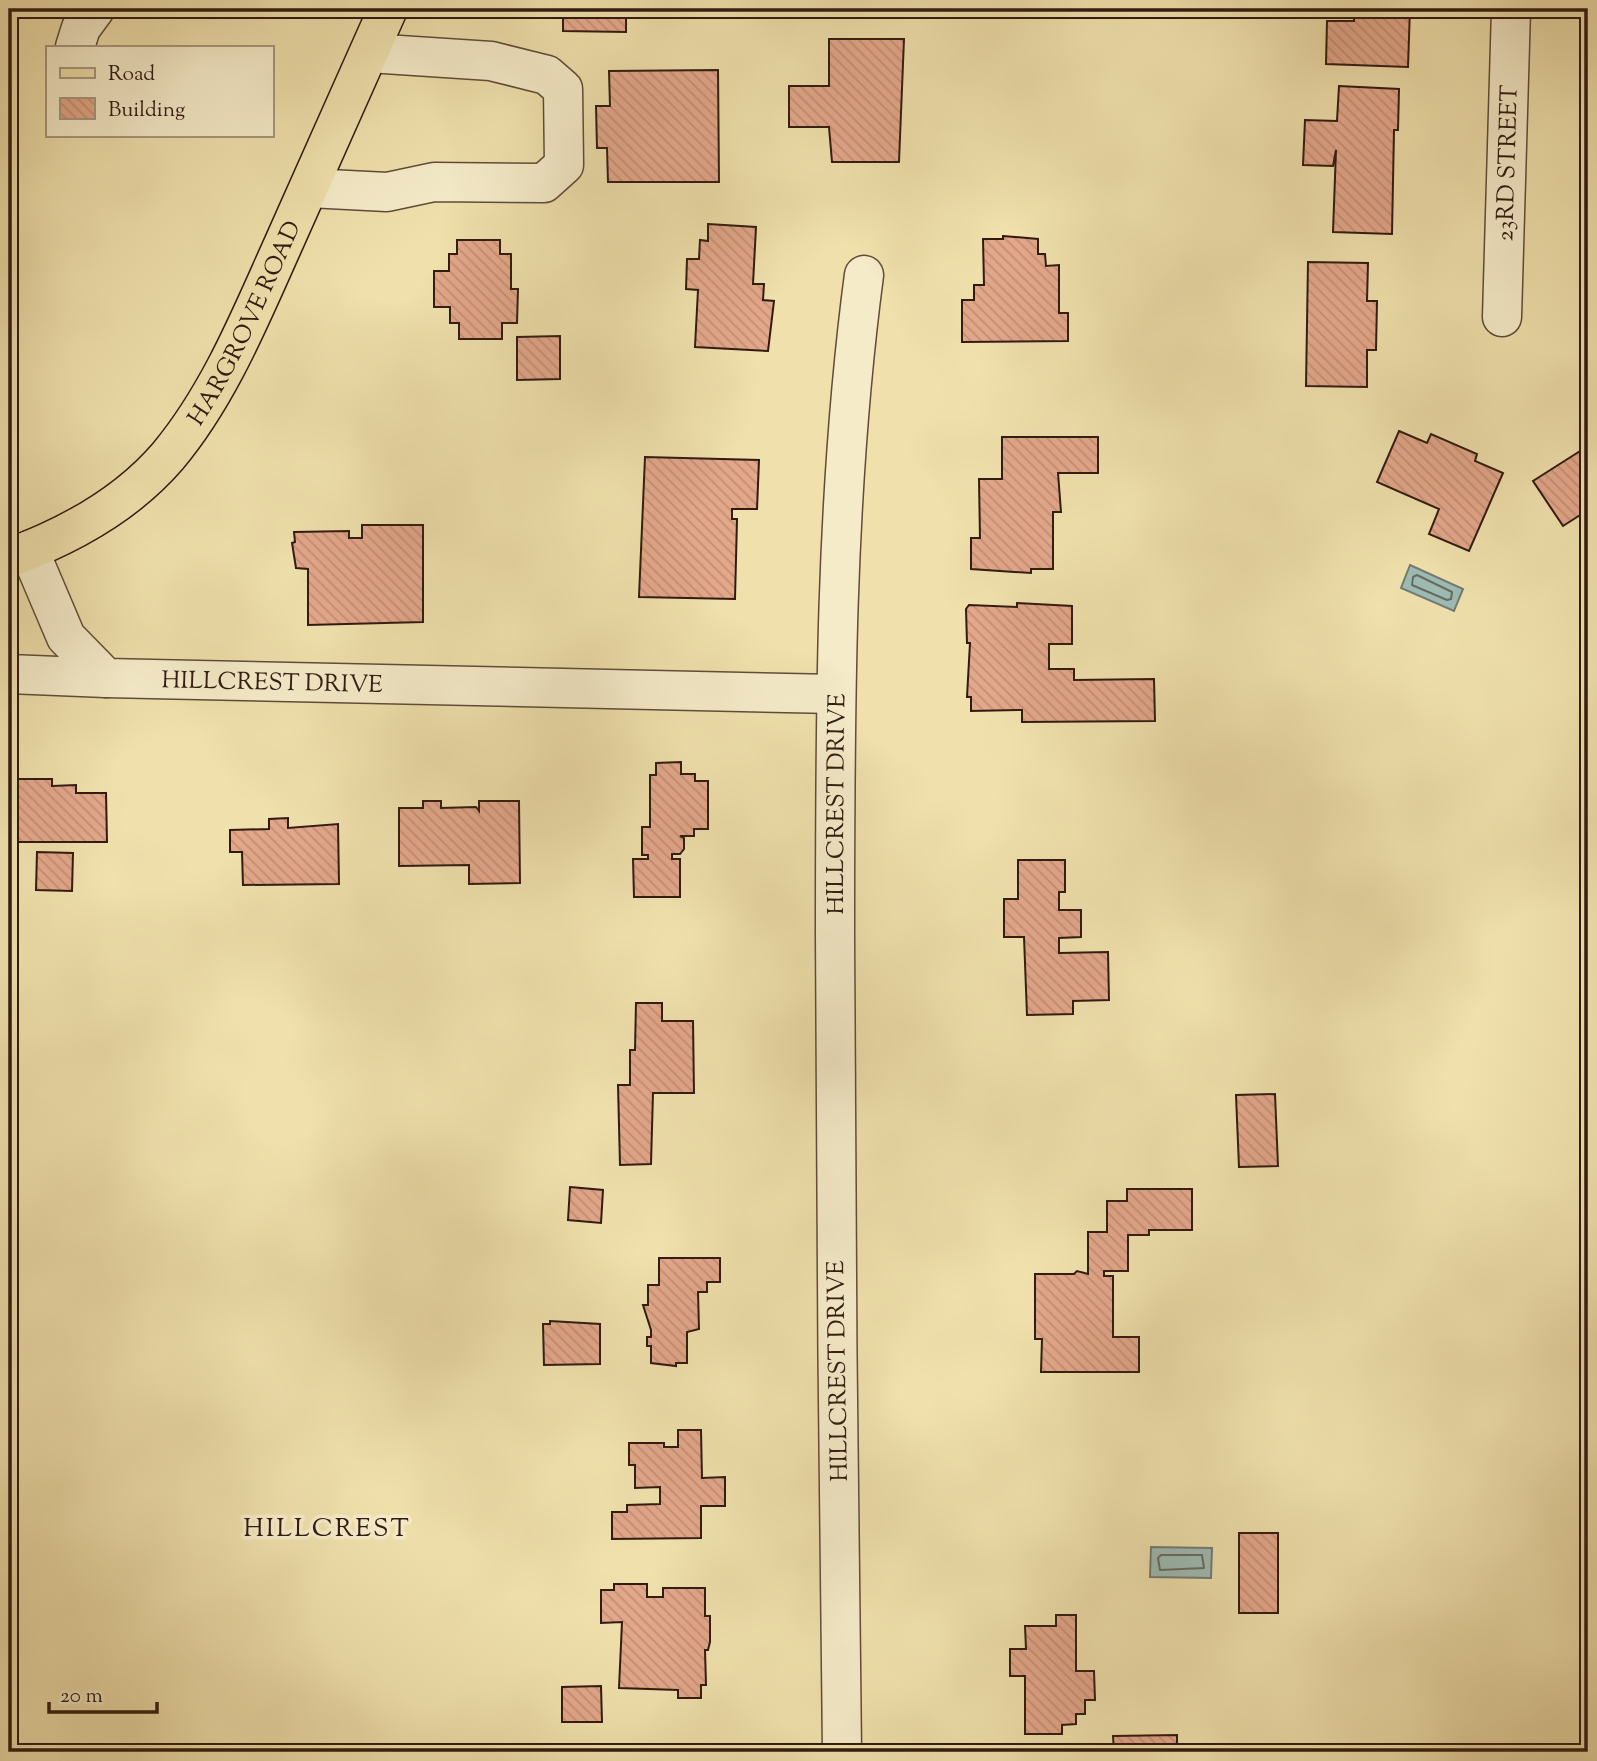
<svg xmlns="http://www.w3.org/2000/svg" width="1597" height="1761" font-family="'Sorts Mill Goudy',serif">
<style>
.water{fill:#9dbbb4;stroke:#727b73;stroke-width:2}
.lines{fill:none;stroke-linecap:round;stroke-linejoin:round}
.shore{stroke:#676b62;stroke-width:2}
.building{fill:url(#building-back-hatch);stroke:#311b11;stroke-width:2}
.minor-casing{stroke:#604c38;stroke-width:41}
.major-casing{stroke:#311b11;stroke-width:41}
.minor{stroke:#f5ebc9;stroke-width:38}
.major{stroke:#efe0ac;stroke-width:38}
.labels{text-anchor:middle;stroke-width:7;stroke-linejoin:round;paint-order:stroke}
.street-label{font-size:24px;fill:#311b11;stroke:#f5ebc9}
.neighbourhood-label{font-size:26px;letter-spacing:2px;fill:#311b11;stroke:#f5ebc9}
</style>
<defs>
<pattern id="building-back-hatch" width="6" height="6" patternUnits="userSpaceOnUse" patternTransform="scale(1.75)"><rect width="6" height="6" fill="#e3a78a"/><path d="M-1 5l2 2M0 0l6 6M5-1l2 2" fill="none" stroke="#c38f76"/></pattern>
</defs>
<rect width="100%" height="100%" fill="#efe0ac"/>
<filter id="stains"><feTurbulence type="fractalNoise" baseFrequency=".00286" numOctaves="4"/><feColorMatrix values="0 0 0 0 .2 0 0 0 0 .09 0 0 0 0 .02 0 0 0 .5 -.17"/></filter>
<radialGradient id="worn" r=".72"><stop offset=".6" stop-color="#630" stop-opacity="0"/><stop offset="1" stop-color="#630" stop-opacity=".3"/></radialGradient>
<g class="water">
<polygon points="1410,565 1463,589 1454,611 1401,588"/>
<polygon points="1151,1547 1212,1548 1211,1578 1150,1577"/>
</g>
<g class="lines">
<g class="shore">
<polygon points="1417,575 1452,592 1451,599 1447,600 1412,585 1413,577"/>
<polygon points="1161,1555 1202,1555 1204,1568 1160,1570 1158,1558"/>
</g>
</g>
<g class="building">
<polygon points="563,9 626,9 626,32 563,31"/>
<polygon points="1354,9 1410,9 1408,67 1326,64 1327,21 1354,21"/>
<polygon points="829,39 904,39 899,162 832,162 829,127 789,127 789,86 829,86"/>
<polygon points="718,70 719,182 608,182 607,148 597,148 596,106 610,106 609,71"/>
<polygon points="1339,86 1399,89 1398,130 1394,130 1392,234 1333,232 1336,150 1333,166 1303,165 1305,120 1337,121"/>
<polygon points="708,224 756,227 753,284 764,284 763,300 774,301 768,351 695,347 698,290 686,289 687,259 699,259 700,240 708,241"/>
<polygon points="1003,236 1038,239 1038,254 1045,254 1046,266 1059,265 1059,313 1068,313 1068,341 962,342 962,300 974,300 974,285 984,285 983,239 1003,239"/>
<polygon points="457,240 500,240 500,254 511,254 511,289 518,289 517,323 502,323 502,339 459,339 459,323 450,323 450,307 434,307 434,271 449,271 449,254 457,254"/>
<polygon points="1308,262 1368,263 1367,301 1377,301 1376,350 1367,350 1367,387 1306,386"/>
<polygon points="560,336 560,379 517,380 517,337"/>
<polygon points="1399,431 1427,443 1431,434 1477,454 1475,461 1503,473 1469,551 1429,534 1439,509 1377,482"/>
<polygon points="1002,437 1098,437 1098,473 1058,473 1061,512 1053,512 1053,569 1031,569 1031,573 971,569 971,538 980,538 979,479 1002,479"/>
<polygon points="1588,446 1588,510 1563,526 1533,481"/>
<polygon points="645,457 759,460 757,509 732,509 732,519 737,519 735,599 639,597"/>
<polygon points="362,525 423,525 423,622 308,625 308,569 296,568 292,543 295,542 294,532 349,531 349,538 362,538"/>
<polygon points="1017,603 1072,606 1072,644 1049,644 1049,669 1074,669 1074,680 1154,679 1155,721 1022,722 1022,710 971,711 971,697 967,697 970,643 967,643 966,609 969,605 1017,607"/>
<polygon points="681,762 681,774 695,774 695,781 708,781 708,829 694,829 694,836 680,836 684,838 684,849 680,854 672,854 672,859 680,859 680,897 634,897 633,859 648,859 648,855 642,855 642,827 650,827 650,775 656,775 656,763"/>
<polygon points="13,779 52,779 52,786 76,785 76,793 106,793 107,842 9,842 9,815 13,815"/>
<polygon points="423,801 441,801 441,808 476,807 479,811 479,801 519,801 520,883 469,884 469,865 399,866 399,808 423,808"/>
<polygon points="288,818 288,828 338,824 339,884 243,885 242,852 230,852 230,830 269,829 269,819"/>
<polygon points="37,852 73,853 72,891 36,890"/>
<polygon points="1018,860 1065,860 1065,892 1059,892 1059,910 1081,910 1081,937 1059,938 1059,953 1108,952 1109,1000 1073,1001 1073,1014 1027,1015 1024,937 1004,937 1004,899 1018,899"/>
<polygon points="636,1003 662,1003 662,1021 693,1021 694,1093 653,1093 651,1164 620,1165 618,1085 630,1085 630,1050 635,1050"/>
<polygon points="1275,1094 1278,1166 1239,1167 1236,1095"/>
<polygon points="570,1187 603,1190 601,1223 568,1220"/>
<polygon points="1127,1189 1192,1189 1192,1230 1149,1230 1149,1235 1128,1235 1128,1271 1104,1271 1104,1276 1113,1276 1113,1337 1139,1337 1139,1372 1041,1372 1042,1339 1035,1339 1035,1274 1074,1274 1077,1271 1088,1274 1088,1232 1107,1232 1107,1201 1127,1201"/>
<polygon points="659,1258 720,1258 720,1282 707,1282 707,1292 698,1292 699,1329 687,1332 687,1363 676,1363 676,1366 651,1363 651,1346 647,1346 647,1337 651,1337 651,1330 643,1305 648,1305 648,1285 659,1285"/>
<polygon points="550,1321 600,1324 600,1364 544,1365 543,1324 550,1324"/>
<polygon points="678,1430 701,1430 702,1478 725,1477 725,1506 701,1506 701,1538 612,1539 612,1512 627,1512 627,1505 660,1504 660,1487 635,1488 635,1465 629,1465 629,1443 664,1443 664,1447 678,1447"/>
<rect x="1239" y="1533" width="39" height="80"/>
<polygon points="614,1584 647,1584 647,1597 663,1597 663,1588 705,1588 705,1616 710,1616 710,1642 708,1650 705,1650 706,1685 701,1685 701,1698 678,1698 678,1690 619,1688 622,1622 601,1623 601,1590 614,1590"/>
<polygon points="1056,1615 1076,1615 1076,1671 1094,1671 1095,1700 1085,1700 1085,1714 1076,1714 1076,1724 1062,1725 1062,1734 1025,1734 1025,1676 1010,1676 1010,1649 1026,1649 1025,1626 1056,1626"/>
<polygon points="601,1686 602,1722 562,1722 562,1687"/>
<polygon points="1177,1735 1177,1752 1114,1752 1113,1736"/>
<polygon points="699,1745 699,1752 601,1752 601,1746"/>
</g>
<g class="lines">
<g class="minor-casing">
<g id="minor">
<polyline points="75,47 81,28 95,9"/>
<polyline points="309,188 387,192 434,182 544,183 564,165 563,89 547,75 491,61 369,53"/>
<path id="s1" d="M 1502,317 L 1511,9"/>
<path id="s2" d="M 29,550 L 66,637 L 106,678 L 835,694"/>
<polyline points="9,674 106,678"/>
<path id="s3" d="M 842,1752 C 839,1480 835,1207 835,935 C 835,715 835,493 864,275"/>
</g>
</g>
<g class="major-casing">
<g id="major">
<path id="s4" d="M 9,558 C 69,536 126,505 168,456 C 219,395 250,318 282,247 C 318,167 353,88 388,9"/>
</g>
</g>
<use href="#minor" class="minor"/>
<use href="#major" class="major"/>
</g>
<g class="labels">
<g class="street-label">
<text dy="8" stroke="none"><textPath href="#s1" startOffset="154">23RD STREET</textPath></text>
<text dy="8" stroke="none"><textPath href="#s4" startOffset="345">HARGROVE ROAD</textPath></text>
<text dy="8" stroke="none"><textPath href="#s2" startOffset="318">HILLCREST DRIVE</textPath></text>
<text dy="8" stroke="none"><textPath href="#s3" startOffset="948">HILLCREST DRIVE</textPath></text>
<text transform="translate(837 1371) rotate(-91)" y="8">HILLCREST DRIVE</text>
</g>
<g class="neighbourhood-label">
<text x="327" y="1536">HILLCREST</text>
</g>
</g>
<rect width="1597" height="1761" fill="none" stroke="#efe0ac" stroke-width="35"/>
<rect x="10" y="10" width="1576" height="1740" fill="none" stroke="#311b11" stroke-width="3.5"/>
<rect x="18" y="18" width="1562" height="1726" fill="none" stroke="#311b11" stroke-width="2"/>
<rect x="46" y="46" width="228" height="91" fill="#f5ebc9" stroke="#a7987f" stroke-width="2"/>
<rect x="60" y="68" width="35" height="10" fill="#efe0ac" stroke="#a7987f" stroke-width="2"/>
<text x="108" y="80" font-size="21" fill="#311b11">Road</text>
<rect x="60" y="98" width="35" height="21" fill="url(#building-back-hatch)" stroke="#a7987f" stroke-width="2"/>
<text x="108" y="116" font-size="21" fill="#311b11">Building</text>
<path d="M49 1702v10h108v-10" fill="none" stroke="#311b11" stroke-width="3.5"/>
<text x="60" y="1702" font-size="21" fill="#311b11" stroke="#f5ebc9" stroke-width="5" paint-order="stroke">20 m</text>
<rect width="100%" height="100%" filter="url(#stains)"/>
<rect width="100%" height="100%" fill="url(#worn)"/>
</svg>
